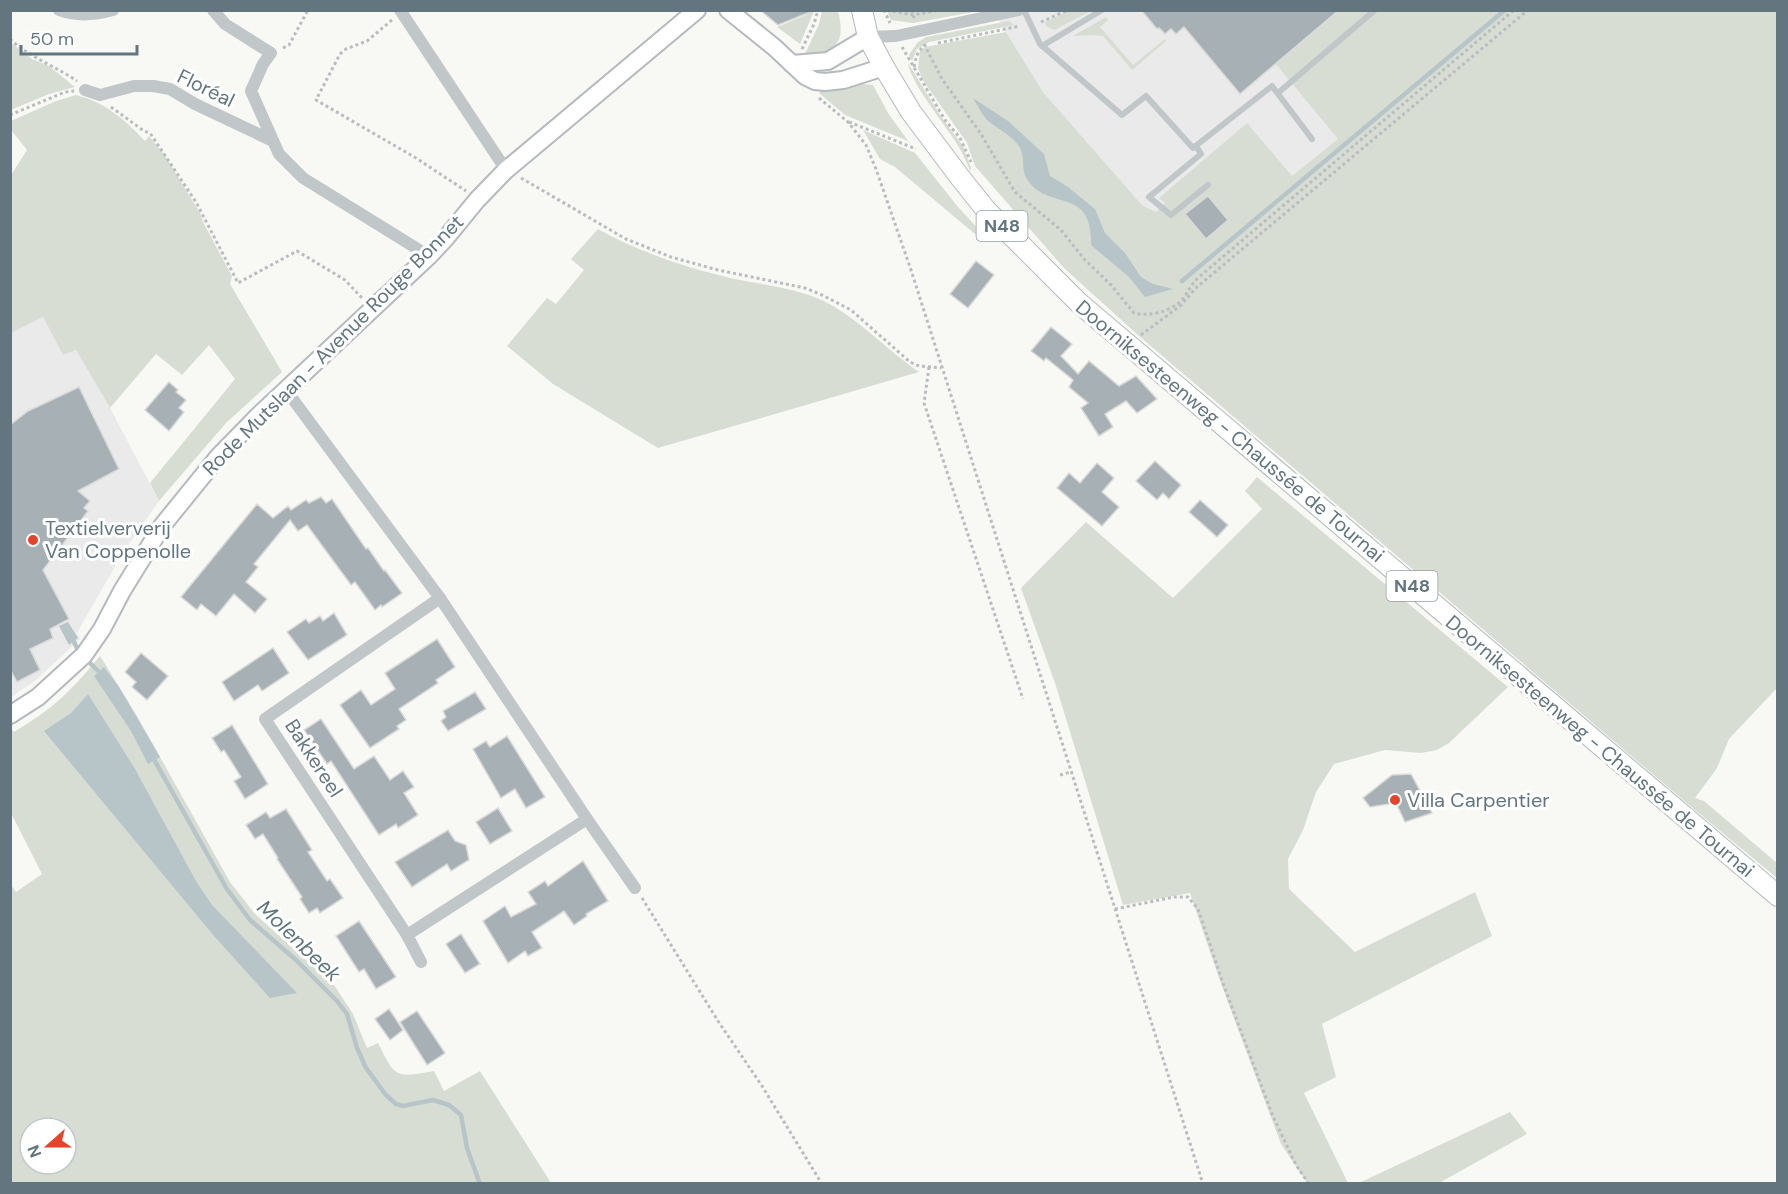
<svg xmlns="http://www.w3.org/2000/svg" width="1788" height="1194" font-family="'DM Sans',sans-serif">
<style>
.built{fill:#e9eae9}
.green{fill:#d8ddd4;fill-rule:evenodd}
.water{fill:#b7c5c8}
.lines{fill:none;stroke-linecap:round;stroke-linejoin:round}
.stream{stroke:#b7c5c8;stroke-width:4.5}
.building{fill:#a6b0b5;stroke:#dadad8;stroke-width:1.5}
.secondary-casing{stroke:#b4babe;stroke-width:20}
.primary-casing{stroke:#b3b9bc;stroke-width:22}
.path{stroke:#b9bdc0;stroke-width:3;stroke-dasharray:3 3;stroke-linecap:butt}
.lane{stroke:#c1c6c9;stroke-width:6}
.street{stroke:#c1c6c9;stroke-width:12}
.secondary{stroke:#fff;stroke-width:16}
.primary{stroke:#fff;stroke-width:20}
.poi-dot{fill:#e4442a;stroke:#fff;stroke-width:2}
.labels{text-anchor:middle;stroke-width:6;stroke-linejoin:round;paint-order:stroke}
.shield{fill:#fff;stroke:#929fa6;stroke-width:1.5}
.shield-label{font-size:18px;font-weight:bold;fill:#637680}
.street-label{font-size:20px;fill:#637680;stroke:#fff}
.poi-label{font-size:20px;fill:#637680;stroke:#fff;text-anchor:start}
.water-label{font-size:21px;font-style:italic;fill:#5e767b;stroke:#fff}
</style>
<rect width="100%" height="100%" fill="#f8f8f5"/>
<g class="built">
<polygon points="993,11 1502,11 1292,189 1247,133 1156,212 1142,205 1043,92"/>
<polygon points="43,317 63,355 76,350 110,408 159,501 124,551 87,615 77,633 80,639 36,680 11,697 11,333"/>
</g>
<g class="green">
<polygon points="805,11 814,11 800,44 777,27 806,15"/>
<path d="M 822,11 L 838,11 C 846,43 837,52 804,56 L 819,24 Z"/>
<polygon points="887,11 979,11 913,23 891,20"/>
<polygon points="1069,11 1091,11 1054,30 1046,26 1045,22"/>
<polygon points="1339,11 1777,11 1777,688 1729,739 1717,768 1695,798 1704,801 1777,863 1777,878 1690,806 1139,336 1064,268 975,166 967,143 922,79 918,68 920,51 925,47 1006,32 1043,92 1142,205 1156,212 1165,203 1159,198 1247,123 1292,176 1338,139 1276,64"/>
<polygon points="1106,17 1108,20 1100,27 1133,65 1165,39 1166,41 1132,70 1103,36 1093,35 1073,36"/>
<polygon points="1009,21 1014,25 929,42 917,49 912,61 909,55 917,43 926,37"/>
<polygon points="10,42 32,59 49,66 75,87 49,94 11,110"/>
<path d="M 908,63 L 940,115 L 963,146 L 971,168 L 970,171 C 967,164 964,156 960,149 C 949,129 910,83 908,63 Z"/>
<polygon points="863,84 873,85 888,113 908,141 845,115 819,93 822,89 841,89"/>
<path d="M 76,95 C 104,102 125,119 145,141 L 149,136 L 164,154 L 200,213 L 204,224 L 232,276 L 230,284 L 282,372 L 226,423 L 159,501 L 150,483 L 235,379 L 209,345 L 182,375 L 156,354 L 110,408 L 76,350 L 63,355 L 43,317 L 11,333 L 11,175 L 27,150 L 11,130 L 11,121 L 56,101 Z"/>
<polygon points="863,130 915,153 958,207 984,235 981,239 895,167 880,159"/>
<path d="M 598,229 C 641,253 687,268 735,279 C 765,285 796,288 824,301 C 859,319 887,350 919,372 L 658,448 L 553,384 L 507,346 L 547,298 L 556,304 L 584,270 L 571,259 Z"/>
<polygon points="1257,477 1508,687 1449,743 1437,750 1421,753 1385,750 1334,764 1316,792 1303,830 1288,859 1289,889 1355,952 1475,892 1492,936 1322,1024 1336,1077 1304,1093 1348,1183 1307,1183 1281,1144 1219,978 1190,893 1123,905 1056,686 1021,588 1086,522 1173,598 1262,509 1245,491"/>
<path d="M 100,656 L 137,716 L 230,882 L 255,914 L 334,985 L 353,1014 L 367,1048 L 378,1043 C 396,1078 394,1078 434,1071 L 444,1091 L 480,1071 L 551,1183 L 11,1183 L 10,883 L 16,892 L 42,874 L 11,813 L 11,728 L 14,732 C 54,708 71,691 100,656 ZM 30,1128 L 66,1128 L 66,1164 L 30,1164 Z"/>
<polygon points="1510,1112 1527,1134 1439,1183 1359,1183"/>
</g>
<g class="water">
<path d="M 973,98 L 1008,121 L 1044,154 L 1050,176 L 1068,187 L 1095,209 L 1105,233 L 1125,253 L 1141,277 L 1153,284 L 1173,289 L 1145,297 L 1129,277 L 1091,245 C 1093,185 1047,212 1027,179 C 1021,171 1025,157 1020,148 C 1013,136 1001,131 992,124 C 984,119 978,106 973,98 Z"/>
<polygon points="68,622 78,638 69,645 59,626"/>
<polygon points="104,667 119,687 160,757 148,764 131,731 94,676"/>
<polygon points="88,694 135,769 196,881 212,905 297,993 270,998 214,936 44,731 71,713"/>
</g>
<g class="lines">
<g class="stream">
<polyline points="1182,281 1505,10"/>
<polyline points="72,638 79,652 102,675"/>
<polyline points="152,756 227,889 250,920 296,960 337,1001 347,1014 357,1048 366,1068 386,1095 396,1104 403,1106 433,1100 449,1105 461,1115 467,1148 480,1184"/>
</g>
</g>
<g class="building">
<polygon points="760,10 813,10 813,11 778,25"/>
<polygon points="1141,10 1339,10 1240,94 1184,27 1176,34 1171,29 1165,34 1159,28 1157,29"/>
<polygon points="1208,196 1228,220 1206,239 1185,214"/>
<polygon points="976,261 994,275 968,308 950,294"/>
<polygon points="1051,327 1072,344 1061,356 1078,374 1089,361 1119,386 1136,376 1157,399 1137,413 1126,401 1105,414 1113,427 1099,436 1081,408 1088,403 1069,387 1073,380 1046,358 1044,361 1031,351"/>
<polygon points="169,382 178,390 176,392 186,400 179,408 184,412 169,431 145,410"/>
<polygon points="79,387 119,469 78,491 90,501 84,508 88,511 43,570 69,619 50,629 53,638 30,649 40,670 17,682 10,669 10,425 28,411"/>
<polygon points="1155,461 1181,485 1169,499 1163,493 1157,500 1136,481"/>
<polygon points="1097,463 1114,478 1102,492 1119,507 1102,526 1057,488 1069,473 1080,483"/>
<polygon points="321,497 326,503 332,499 366,549 368,548 384,571 385,570 402,593 382,607 381,605 375,610 355,582 351,585 307,525 298,531 290,520 254,564 258,567 246,582 267,599 255,613 234,594 216,616 201,604 197,610 181,597 257,504 273,518 288,506 291,510 306,500 309,503"/>
<polygon points="1200,500 1228,525 1217,537 1189,512"/>
<polygon points="334,613 347,635 308,660 287,632 306,619 309,623 320,616 323,621"/>
<polygon points="437,639 455,667 436,680 438,683 399,709 406,720 397,726 399,729 370,748 340,705 361,690 371,705 395,689 385,673"/>
<polygon points="273,648 289,673 262,691 258,685 234,701 222,682"/>
<polygon points="141,653 168,676 147,700 132,687 136,682 125,672"/>
<polygon points="475,692 486,709 448,731 441,721 446,717 443,711"/>
<polygon points="321,719 354,769 374,756 390,780 403,771 414,787 404,793 418,815 398,828 396,824 379,835 331,761 327,764 304,730"/>
<polygon points="232,725 268,784 245,799 234,781 241,777 224,750 221,752 212,738"/>
<polygon points="507,736 545,797 526,808 515,789 501,798 473,749 486,741 490,747"/>
<polygon points="1411,774 1432,813 1405,822 1396,803 1370,807 1363,798 1392,775"/>
<polygon points="498,808 512,831 490,844 476,822"/>
<polygon points="286,809 312,850 308,852 327,881 330,879 343,898 320,913 317,908 309,913 300,899 302,897 277,859 278,858 263,834 255,839 246,825 266,812 270,818"/>
<polygon points="448,830 455,841 466,845 469,860 451,871 447,864 412,887 395,862"/>
<polygon points="583,861 608,901 586,914 587,916 574,925 564,911 532,932 542,948 528,956 525,951 508,963 483,921 505,906 511,917 536,904 528,892 545,881 548,886"/>
<polygon points="359,921 396,977 376,989 364,969 359,972 336,936"/>
<polygon points="461,934 480,964 465,973 446,944"/>
<polygon points="389,1009 403,1030 390,1040 375,1019"/>
<polygon points="417,1011 445,1053 427,1065 400,1022"/>
</g>
<g class="lines">
<g class="secondary-casing">
<g id="secondary">
<polyline points="728,10 774,47 805,76 815,81 825,82 843,80 884,67"/>
<polyline points="792,64 828,61 868,37"/>
<polyline points="10,715 38,697 84,655 102,629 122,591 162,526 218,457 257,417 429,256 445,239 477,200 506,170 697,10"/>
</g>
</g>
<g class="primary-casing">
<polyline id="primary" points="862,10 868,37 884,67 911,112 959,176 986,210 1079,303 1778,896"/>
</g>
<g class="path">
<polyline points="884,10 890,23"/>
<polyline points="887,10 913,15 940,10"/>
<polyline points="912,10 914,18"/>
<polyline points="392,20 367,41 346,49 340,54 316,100 416,158 466,191"/>
<polyline points="1041,22 1068,10"/>
<path d="M 10,39 C 29,57 55,66 77,81"/>
<polyline points="938,43 1020,26"/>
<path d="M 924,44 L 942,79 L 981,134 L 1015,192 L 1061,230 L 1084,259 L 1111,285 L 1134,313 C 1149,317 1169,312 1181,301 C 1188,293 1191,284 1199,277 L 1514,10"/>
<polyline points="902,47 945,120 960,138 971,162"/>
<polyline points="283,48 289,45 308,10"/>
<polyline points="802,49 814,24 818,10"/>
<path d="M 914,67 C 916,58 917,50 926,45"/>
<polyline points="819,98 848,122 866,145 876,169 911,270 1203,1184"/>
<polyline points="111,107 144,131 150,133 196,202 238,283 297,251 345,280 362,298"/>
<polyline points="10,115 65,92 74,91"/>
<polyline points="849,122 916,149"/>
<polyline points="521,178 626,239 671,257 718,270 805,288 822,295 851,310 910,362 919,366 941,368"/>
<polyline points="1141,335 1180,306 1197,287 1528,10"/>
<polyline points="929,367 924,403 1023,699"/>
<polyline points="1060,775 1071,772"/>
<polyline points="642,898 718,1021 762,1086 822,1184"/>
<polyline points="1115,909 1174,897 1188,897 1198,909 1224,986 1272,1114 1296,1165 1309,1184"/>
</g>
<g class="lane">
<polyline points="1024,10 1040,44 1122,115 1146,96 1193,148 1272,86 1312,139"/>
<polyline points="1042,46 1102,10"/>
<polyline points="1278,93 1375,10"/>
<polyline points="1196,146 1201,154 1149,197 1171,215 1208,185"/>
</g>
<g class="street">
<path d="M 59,10 C 77,17 95,15 113,10"/>
<polyline points="213,10 225,24 271,53 263,64 251,91 279,154 303,178 429,256"/>
<polyline points="400,10 506,170"/>
<polyline points="868,37 896,36 1019,10"/>
<polyline points="85,90 100,95 134,86 153,86 170,89 195,104 273,141"/>
<polyline points="286,390 440,598 587,819 635,888"/>
<polyline points="407,935 587,819"/>
<polyline points="421,962 407,935 265,719 440,598"/>
</g>
<use href="#secondary" class="secondary"/>
<use href="#primary" class="primary"/>
</g>
<g class="poi-dot">
<circle cx="33" cy="540" r="6"/>
<circle cx="1395" cy="800" r="6"/>
</g>
<g class="labels">
<g class="shield">
<rect x="976.5" y="211" width="51" height="30" rx="4.5"/>
<rect x="1386.5" y="571" width="51" height="30" rx="4.5"/>
</g>
<g class="shield-label">
<text x="1002" y="232">N48</text>
<text x="1412" y="592">N48</text>
</g>
<g class="street-label">
<text transform="translate(206 88) rotate(26)" y="7">Floréal</text>
<text transform="translate(333 345) rotate(-45)" y="7">Rode Mutslaan - Avenue Rouge Bonnet</text>
<text transform="translate(1230 431) rotate(40)" y="7">Doorniksesteenweg - Chaussée de Tournai</text>
<text transform="translate(1600 746) rotate(40)" y="7">Doorniksesteenweg - Chaussée de Tournai</text>
<text transform="translate(314 758) rotate(57)" y="7">Bakkereel</text>
</g>
<g class="poi-label">
<text x="45" y="535">Textielververij<tspan x="45" dy="23">Van Coppenolle</tspan></text>
<text x="1407" y="807">Villa Carpentier</text>
</g>
<g class="water-label">
<text transform="translate(299 941) rotate(44)" y="7">Molenbeek</text>
</g>
</g>
<rect width="1788" height="1194" fill="none" stroke="#637680" stroke-width="24"/>
<g transform="translate(48 1146) rotate(249)"><circle r="28" fill="#ffffff" stroke="#c1c8cc" stroke-width="1.5"/>
<path d="M0-4.5L10 22L0 15L-10 22Z" fill="#e4442a"/>
<text y="-9" font-size="16" font-weight="bold" text-anchor="middle" fill="#637680">N</text>
</g>
<path d="M21 45v9h116v-9" fill="none" stroke="#637680" stroke-width="3"/>
<text x="30" y="45" font-size="18" fill="#637680" stroke="#ffffff" stroke-width="4.5" paint-order="stroke">50 m</text>
</svg>
